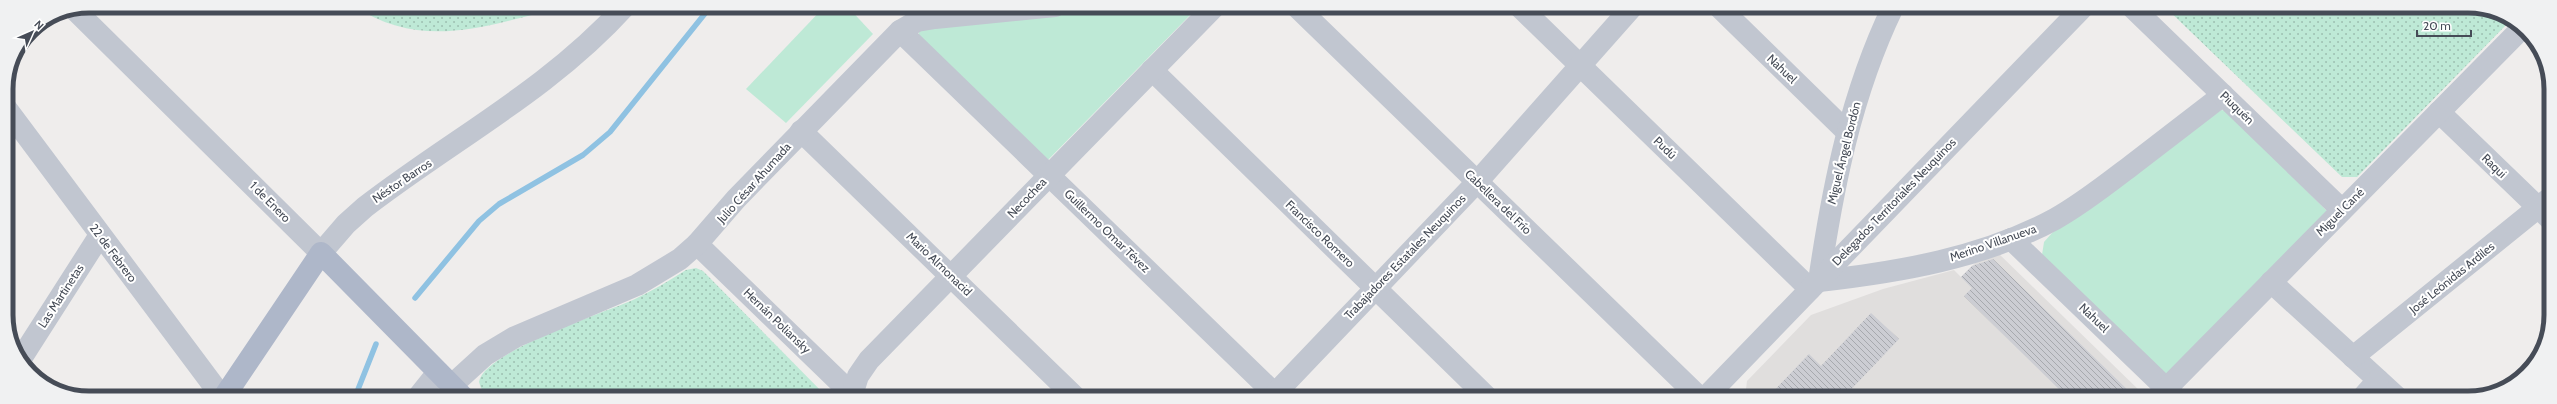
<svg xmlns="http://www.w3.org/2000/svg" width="2557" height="404" font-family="Cabin,sans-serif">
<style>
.education{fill:#e0dedd}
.grass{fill:url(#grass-dots)}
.park{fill:#bee9d6}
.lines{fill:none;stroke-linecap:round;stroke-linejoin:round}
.stream{stroke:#8fc2e2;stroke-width:5.5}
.building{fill:url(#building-back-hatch)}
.minor{stroke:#c1c6d0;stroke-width:22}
.major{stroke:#aeb7c9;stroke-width:22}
.labels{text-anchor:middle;stroke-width:4;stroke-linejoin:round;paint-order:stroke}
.street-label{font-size:12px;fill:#464c57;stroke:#fff}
.rim{fill:none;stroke:#464c57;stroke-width:5}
</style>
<defs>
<pattern id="grass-dots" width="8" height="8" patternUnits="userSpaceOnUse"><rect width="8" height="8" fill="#bee9d6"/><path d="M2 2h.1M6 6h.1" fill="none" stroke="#9cbfb0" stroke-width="1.8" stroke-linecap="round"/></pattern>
<pattern id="building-back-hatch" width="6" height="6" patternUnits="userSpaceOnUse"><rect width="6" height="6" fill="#cccdd3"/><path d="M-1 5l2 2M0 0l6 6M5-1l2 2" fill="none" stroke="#a7a9ae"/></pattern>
</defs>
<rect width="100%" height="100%" fill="#efedec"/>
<polygon class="education" points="1996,251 2143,394 2139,398 1745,398 1747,381 1811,315 1883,289 1954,270 1961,277 1986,252"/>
<g class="grass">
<path d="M 354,6 L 555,6 C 540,14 524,17 508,21 C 452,35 404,39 354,6 Z"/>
<polygon points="2165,7 2479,7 2510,21 2357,177 2342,177"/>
<path d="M 696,268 L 703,271 L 828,398 L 490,397 L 481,388 L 479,382 C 483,352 606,312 633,300 C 652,291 669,281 686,270 Z"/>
</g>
<g class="park">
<polygon points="825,6 847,6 873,34 786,123 746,89"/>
<polygon points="1069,6 1199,6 1044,164 918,39 920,26 1062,13"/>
<polygon points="2221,110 2227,111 2329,213 2168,374 2162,372 2042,255 2044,242 2052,233"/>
</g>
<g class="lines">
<g class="stream">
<polyline points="415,298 479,221 499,204 583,155 610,132 711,6"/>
<polyline points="355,397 376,344"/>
</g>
</g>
<g class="building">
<polygon points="1993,259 2136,398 2068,398 1964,296 1972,288 1961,277 1972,266"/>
<polygon points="1871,313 1899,339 1843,398 1767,398 1809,354 1821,366"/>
</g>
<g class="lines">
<g class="minor">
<polyline points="1296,6 1700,398"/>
<polyline points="1519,6 1810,289"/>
<polyline points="1718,6 1846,131"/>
<path d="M 1893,7 C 1851,94 1833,186 1819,281 C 1899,272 1983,258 2055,219 C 2082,204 2107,184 2132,165 C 2162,142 2193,118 2223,95"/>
<polyline points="2132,7 2342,210"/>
<path d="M 74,9 L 321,253 L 346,224 L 365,207 C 453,139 549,90 625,6"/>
<polyline points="900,31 1279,398"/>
<polyline points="1152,70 1488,398"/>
<polyline points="6,108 222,397"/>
<polyline points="2439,112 2550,219"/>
<polyline points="801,131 1076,398"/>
<polyline points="2011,239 2176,398"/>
<polyline points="697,244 856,398"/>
<polyline points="2271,282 2398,398"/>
<polyline points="22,357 100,235"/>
<polyline points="2353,357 2550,198"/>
<polyline points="451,386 485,355 515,337 637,285 680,259 697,244 736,199 900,31 917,21 935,18 1055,6"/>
<polyline points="418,397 438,372"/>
<polyline points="851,398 858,376 869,360 1215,6"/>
<polyline points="1271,398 1477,182 1633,6"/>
<polyline points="1705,398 2083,7"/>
<polyline points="2157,398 2523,27"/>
<polyline points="2362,398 2378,380"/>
</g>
<polyline class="major" points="224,397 321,253 463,397"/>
</g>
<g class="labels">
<g class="street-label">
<text transform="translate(1782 69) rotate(44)" y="4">Nahuel</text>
<text transform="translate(2237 108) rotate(44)" y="4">Piuquén</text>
<text transform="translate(1665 148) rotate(44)" y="4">Pudú</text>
<text transform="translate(1844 153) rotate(-76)" y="4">Miguel Ángel Bordón</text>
<text transform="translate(2494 166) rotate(44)" y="4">Raqui</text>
<text transform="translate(402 181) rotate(-34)" y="4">Néstor Barros</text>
<text transform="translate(754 183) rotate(-48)" y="4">Julio César Ahumada</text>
<text transform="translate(1027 198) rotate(-46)" y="4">Necochea</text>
<text transform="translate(270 202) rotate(45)" y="4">1 de Enero</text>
<text transform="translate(1498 202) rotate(44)" y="4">Cabellera del Frío</text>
<text transform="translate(1894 202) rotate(-46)" y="4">Delegados Territoriales Neuquinos</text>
<text transform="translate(2340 212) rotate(-45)" y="4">Miguel Cané</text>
<text transform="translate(1107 231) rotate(44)" y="4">Guillermo Omar Tévez</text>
<text transform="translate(1320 234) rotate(44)" y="4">Francisco Romero</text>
<text transform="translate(1993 243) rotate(-19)" y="4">Merino Villanueva</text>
<text transform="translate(113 253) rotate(53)" y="4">22 de Febrero</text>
<text transform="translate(1405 257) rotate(-46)" y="4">Trabajadores Estatales Neuquinos</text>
<text transform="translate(939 264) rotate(44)" y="4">Mario Almonacid</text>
<text transform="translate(2452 278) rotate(-39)" y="4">José Leónidas Ardiles</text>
<text transform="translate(61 296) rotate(-57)" y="4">Las Martinetas</text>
<text transform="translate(2094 318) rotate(44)" y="4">Nahuel</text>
<text transform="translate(777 321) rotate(44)" y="4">Hernán Poliansky</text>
</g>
</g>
<path d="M0 0H2557V404H0ZM89 13H2468A76 76 0 0 1 2544 89V315A76 76 0 0 1 2468 391H89A76 76 0 0 1 13 315V89A76 76 0 0 1 89 13Z" fill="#f0f1f2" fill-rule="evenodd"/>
<path class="rim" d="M89 13H2468A76 76 0 0 1 2544 89V315A76 76 0 0 1 2468 391H89A76 76 0 0 1 13 315V89A76 76 0 0 1 89 13Z"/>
<g transform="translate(32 32) rotate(45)" stroke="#ffffff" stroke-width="3" paint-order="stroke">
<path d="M0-3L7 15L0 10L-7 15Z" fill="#464c57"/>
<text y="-6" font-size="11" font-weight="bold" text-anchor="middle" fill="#464c57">N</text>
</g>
<path d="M2417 30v6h54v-6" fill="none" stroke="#464c57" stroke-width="2"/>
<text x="2423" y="30" font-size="12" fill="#464c57" stroke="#ffffff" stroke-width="3" paint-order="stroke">20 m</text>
</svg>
